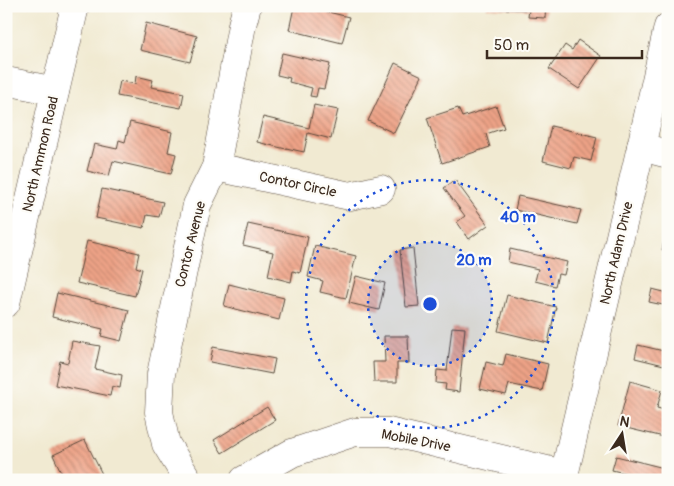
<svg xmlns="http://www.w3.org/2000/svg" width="674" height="486" font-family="Pangolin,sans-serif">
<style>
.building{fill:url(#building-back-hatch)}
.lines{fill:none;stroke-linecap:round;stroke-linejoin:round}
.minor-casing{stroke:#564739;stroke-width:29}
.major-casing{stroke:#564739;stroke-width:29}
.minor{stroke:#fff;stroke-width:28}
.major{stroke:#fff;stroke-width:28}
.ring{fill:none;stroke:#1d4ed8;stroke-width:2.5;stroke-dasharray:2.5 5}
.labels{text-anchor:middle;stroke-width:4.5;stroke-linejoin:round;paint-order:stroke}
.street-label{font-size:14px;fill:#3b2a1e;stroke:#fdfcf7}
.centre{fill:#1d4ed8;stroke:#fdfcf7;stroke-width:2.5}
.ring-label{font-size:15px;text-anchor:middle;font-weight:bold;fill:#1d4ed8;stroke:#fdfcf7;stroke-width:4.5;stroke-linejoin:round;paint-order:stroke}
</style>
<defs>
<pattern id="building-back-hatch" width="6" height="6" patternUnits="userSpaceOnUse" patternTransform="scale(1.25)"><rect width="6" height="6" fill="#eea387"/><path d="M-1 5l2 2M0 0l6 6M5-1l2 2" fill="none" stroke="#c2856e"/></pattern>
</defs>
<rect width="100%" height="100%" fill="#fdfcf7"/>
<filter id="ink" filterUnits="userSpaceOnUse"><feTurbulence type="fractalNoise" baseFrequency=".02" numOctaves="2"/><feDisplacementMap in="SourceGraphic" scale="10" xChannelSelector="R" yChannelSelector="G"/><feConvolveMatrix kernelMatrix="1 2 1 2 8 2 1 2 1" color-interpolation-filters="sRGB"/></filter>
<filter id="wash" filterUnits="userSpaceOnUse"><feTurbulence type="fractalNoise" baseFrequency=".0096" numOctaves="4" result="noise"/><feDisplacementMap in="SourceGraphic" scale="20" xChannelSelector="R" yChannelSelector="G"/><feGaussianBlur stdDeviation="1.12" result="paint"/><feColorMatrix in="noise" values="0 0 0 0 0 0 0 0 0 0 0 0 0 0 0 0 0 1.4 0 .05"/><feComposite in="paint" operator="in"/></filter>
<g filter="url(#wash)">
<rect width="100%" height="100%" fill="#f1ead2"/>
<g id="blocks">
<g class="building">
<polygon points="305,6 316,6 315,9 349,17 342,43 289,30 294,7 304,9"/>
<polygon points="487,6 546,6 545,18 528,17 529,10 487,8"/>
<polygon points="146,23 197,36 190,62 140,50"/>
<polygon points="578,40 601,56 579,89 549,69 565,45 572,50"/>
<polygon points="282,53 330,64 324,89 318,88 316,97 310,96 312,88 289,82 290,78 277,75"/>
<polygon points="395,63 422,76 394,133 368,121"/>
<polygon points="136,76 153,80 151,87 184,93 181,108 117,96 120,81 135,84"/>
<polygon points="314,105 338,110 331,139 308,133 304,152 286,148 286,149 257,142 263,117 309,128"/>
<polygon points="496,106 504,128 486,134 490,147 442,163 427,118 458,108 462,117"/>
<polygon points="130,122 172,132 168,152 176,154 171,174 113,161 109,176 87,171 94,144 117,149 119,140 125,142"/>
<polygon points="551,126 597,137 591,161 574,157 571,168 543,161"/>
<polygon points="455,180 488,225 469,239 457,222 465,216 444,188"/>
<polygon points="102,189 163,202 159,217 147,215 144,228 96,218"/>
<polygon points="518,196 581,210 577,224 515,210"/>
<polygon points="248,224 308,237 300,273 293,271 291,282 268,276 273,252 243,245"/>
<polygon points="665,235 668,236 668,252 662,250"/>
<polygon points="87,241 139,253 136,267 142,269 135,296 77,283"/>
<polygon points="315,246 356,256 346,298 320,292 323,281 308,277"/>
<polygon points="413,248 419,306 406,307 400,250"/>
<polygon points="510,249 567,262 564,275 558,274 555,286 535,281 538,269 508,262"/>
<polygon points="356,276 385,283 379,310 349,303"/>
<polygon points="229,284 284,298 279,320 224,306"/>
<polygon points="652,289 668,293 668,306 649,302"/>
<polygon points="57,293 129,310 121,341 101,336 103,329 52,317"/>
<polygon points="507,295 556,307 548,343 498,331"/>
<polygon points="452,327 465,328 459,392 445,390 446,384 436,383 437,370 447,371"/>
<polygon points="384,336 408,336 409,363 397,363 397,382 374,382 373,362 385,362"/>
<polygon points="72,341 100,346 95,369 122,375 120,388 112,386 110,396 55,385 60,361 68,363"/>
<polygon points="638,345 668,352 668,366 635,358"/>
<polygon points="213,347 275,359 272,374 210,362"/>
<polygon points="506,354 548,364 542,391 509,384 506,395 480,389 486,362 503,366"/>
<polygon points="630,381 662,390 657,408 668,411 668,438 618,426"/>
<polygon points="267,407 275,420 222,453 214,440"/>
<polygon points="85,440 105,480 65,480 53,455"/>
<polygon points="616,456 668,469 668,480 653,480 612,470"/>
</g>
</g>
</g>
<g filter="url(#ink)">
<use href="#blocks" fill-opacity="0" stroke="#564739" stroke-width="1"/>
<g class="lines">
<g class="minor-casing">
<g id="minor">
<polyline points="6,81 55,91"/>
<polyline points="641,147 668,154"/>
<polyline points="216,167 350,196 381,189"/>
<polyline points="188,480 166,444 159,412 161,374 197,205 216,167 242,25 247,6"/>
<polyline points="244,480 292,453 355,432 389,432 564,474"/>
<polyline points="563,480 641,147 668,27"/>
</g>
</g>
<g class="major-casing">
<polyline id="major" points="6,303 75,6"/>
</g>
<use href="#minor" class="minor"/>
<use href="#major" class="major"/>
</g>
</g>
<circle cx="430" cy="304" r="62" fill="#1d4ed8" fill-opacity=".12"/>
<g class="ring">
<circle cx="430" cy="304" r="62"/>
<circle cx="430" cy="304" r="124"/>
</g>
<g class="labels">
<g class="street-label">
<text transform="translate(40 154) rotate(-77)" y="5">North Ammon Road</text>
<text transform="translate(298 184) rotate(12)" y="5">Contor Circle</text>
<text transform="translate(190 244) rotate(-76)" y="5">Contor Avenue</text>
<text transform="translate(616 253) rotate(-77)" y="5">North Adam Drive</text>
<text transform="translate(416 440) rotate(11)" y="5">Mobile Drive</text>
</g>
</g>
<circle cx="430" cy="304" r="8" class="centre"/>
<g class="ring-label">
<text x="518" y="222">40 m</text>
<text x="474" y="265">20 m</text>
</g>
<rect width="674" height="486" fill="none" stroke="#fdfcf7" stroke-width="25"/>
<g transform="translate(622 434) rotate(12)" stroke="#fdfcf7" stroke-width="4" paint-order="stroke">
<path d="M0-4L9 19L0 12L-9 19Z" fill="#3b2a1e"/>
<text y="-8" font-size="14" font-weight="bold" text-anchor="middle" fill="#3b2a1e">N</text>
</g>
<path d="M487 50v8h155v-8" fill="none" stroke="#3b2a1e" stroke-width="2.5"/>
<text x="494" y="50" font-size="15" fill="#3b2a1e" stroke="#fdfcf7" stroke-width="4" paint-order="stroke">50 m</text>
</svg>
